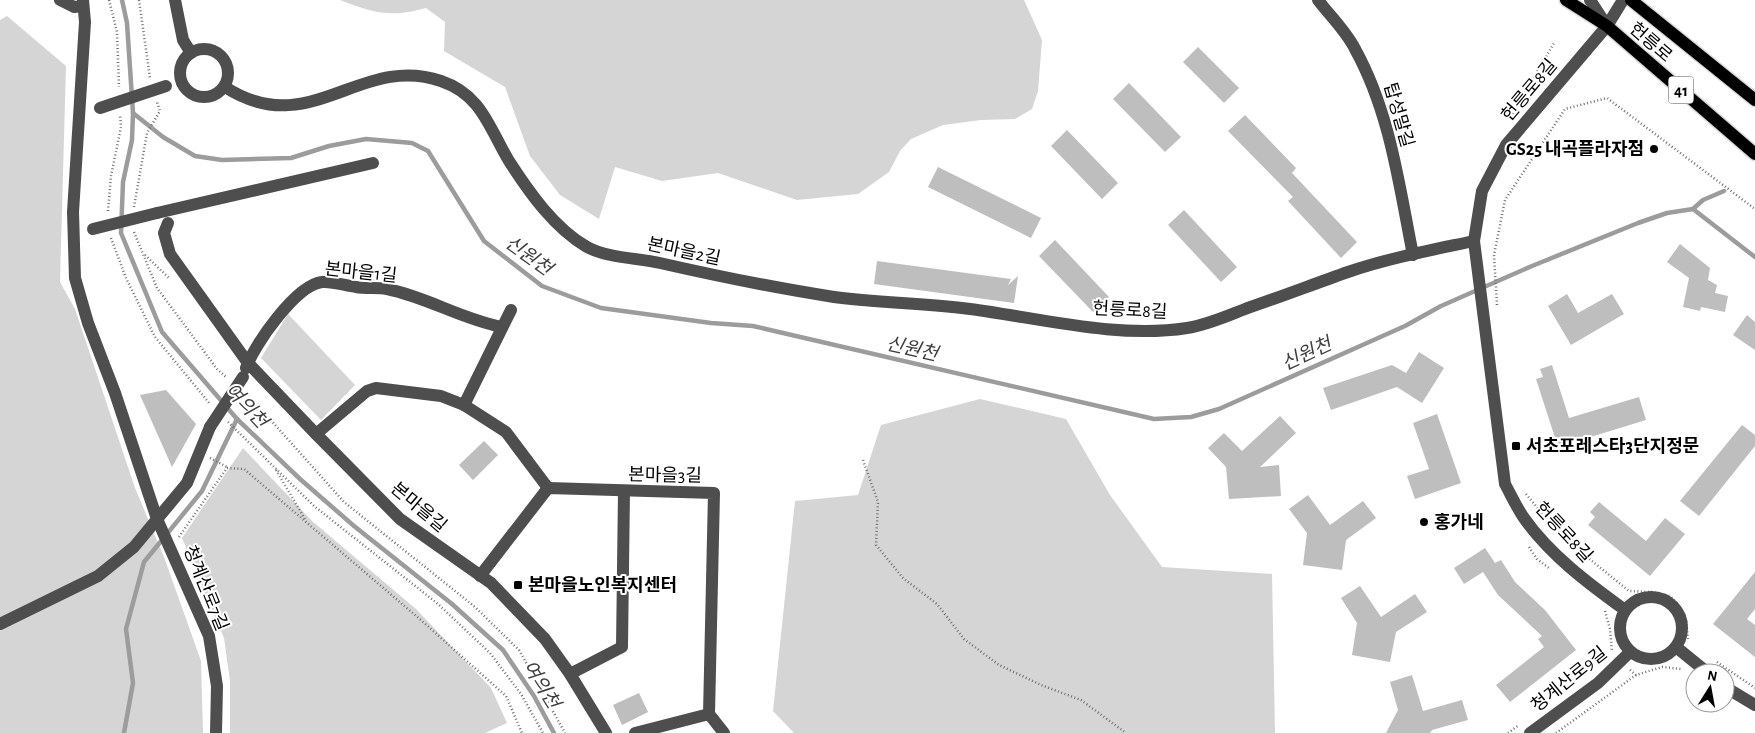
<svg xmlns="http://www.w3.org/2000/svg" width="1755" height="733" font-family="'Alegreya Sans','Noto Sans KR',sans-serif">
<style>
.green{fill:#d5d5d5}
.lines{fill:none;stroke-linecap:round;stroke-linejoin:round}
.stream{stroke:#9c9c9c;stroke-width:4.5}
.building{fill:#bebebe}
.major-casing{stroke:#dbdbdb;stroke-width:15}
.path{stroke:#707070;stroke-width:2.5;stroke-dasharray:1 2.5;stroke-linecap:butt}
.minor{stroke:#4e4e4e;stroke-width:12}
.major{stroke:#000;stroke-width:12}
.minor-bridge{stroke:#4e4e4e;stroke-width:12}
.poi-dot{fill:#000;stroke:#fff;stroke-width:2}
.labels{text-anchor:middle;stroke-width:4;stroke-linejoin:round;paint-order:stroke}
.shield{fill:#fff;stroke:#4c4c4c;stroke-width:1}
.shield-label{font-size:16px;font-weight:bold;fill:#000}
.street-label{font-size:18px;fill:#000;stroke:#fff}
.poi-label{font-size:18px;font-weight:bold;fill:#000;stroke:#fff;text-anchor:start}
.water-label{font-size:19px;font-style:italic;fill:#3d3d3d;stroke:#fff}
</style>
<rect width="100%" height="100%" fill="#fff"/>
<g class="green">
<path d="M 340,0 L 1024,0 L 1042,40 L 1038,91 L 1032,109 L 1015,119 L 981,120 L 943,125 L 911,139 L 900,151 L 889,172 L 858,194 L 797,200 L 718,173 L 662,181 L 615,167 L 599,219 L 560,195 L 530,156 L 505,87 L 444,51 L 445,22 L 426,8 C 391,18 373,13 340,0 Z"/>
<polygon points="7,16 66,66 60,282 75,309 135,488 164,557 201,661 203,733 0,733 0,20"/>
<polygon points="288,314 355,385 321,420 261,358"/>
<polygon points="980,399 1066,419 1110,495 1162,567 1272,574 1275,733 794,733 773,711 795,501 858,495 881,425"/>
<polygon points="243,448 312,521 416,609 491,688 507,723 485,733 230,733 230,681 224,638 182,538"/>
</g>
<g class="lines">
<g class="stream">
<polyline points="122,0 127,23 133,113 132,140 123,182 121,233 162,332 237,419 300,479 354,526 452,604 503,650 534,696 554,733"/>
<polyline points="133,113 163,137 195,156 222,160 291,158 329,146 366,139 412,143 428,151 484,241 542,286 601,308 711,323 753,326 1154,419 1191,417 1219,409 1405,326 1441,306 1532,266 1638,223 1667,213 1693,209 1703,200 1724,191"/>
<polyline points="1693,209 1755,257"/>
<polyline points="124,733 133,683 126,629 144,562 202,491 237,419"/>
</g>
</g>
<g class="building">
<polygon points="1198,47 1239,88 1224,103 1183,62"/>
<polygon points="1129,83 1181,137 1165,152 1113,99"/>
<polygon points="1245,115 1296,168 1292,173 1357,242 1341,258 1288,201 1293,197 1228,131"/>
<polygon points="1067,130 1118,183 1102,199 1051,146"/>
<polygon points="938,167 1041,218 1031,238 928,187"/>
<polygon points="1184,210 1237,267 1221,282 1168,225"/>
<polygon points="1055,240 1109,297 1093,312 1039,256"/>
<polygon points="1680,244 1710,268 1708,280 1717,285 1715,293 1728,296 1725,312 1701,307 1700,311 1683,307 1689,278 1667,262"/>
<polygon points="877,261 1011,279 1008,285 1018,276 1014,303 874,284"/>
<polygon points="1567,294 1578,313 1612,294 1624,314 1571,345 1548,306"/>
<polygon points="1747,315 1755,322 1755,350 1733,335"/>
<polygon points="1419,352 1444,368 1422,403 1397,387 1331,410 1323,388 1392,365 1406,373"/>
<polygon points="1552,365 1569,418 1639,397 1646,420 1558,447 1536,379 1543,377 1540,369"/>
<polygon points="166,390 196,424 172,467 140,395"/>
<polygon points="1437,414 1461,483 1415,499 1407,476 1429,469 1413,423"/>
<polygon points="1280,416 1296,433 1260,467 1279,465 1281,496 1229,499 1226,467 1208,448 1224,433 1242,451"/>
<polygon points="1742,425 1755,435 1755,446 1699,516 1680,501"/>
<polygon points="484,441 498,455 473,480 459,465"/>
<polygon points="1308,495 1330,525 1363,501 1376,518 1346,540 1342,570 1303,565 1307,533 1289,509"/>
<polygon points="1599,502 1646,541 1665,518 1685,534 1650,576 1588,525 1595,517 1590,512"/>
<polygon points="1485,548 1495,563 1501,560 1515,582 1545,610 1576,650 1510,702 1496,685 1544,647 1538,639 1542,636 1498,595 1483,572 1464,584 1454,568"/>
<polygon points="1755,572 1755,609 1747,619 1755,625 1755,657 1713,624"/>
<polygon points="1360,586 1381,617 1415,594 1427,612 1396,632 1390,662 1352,655 1357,623 1341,598"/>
<polygon points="1412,675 1423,711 1462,700 1468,720 1432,730 1430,733 1386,733 1398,710 1390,682"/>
<polygon points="639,693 648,712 622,725 613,705"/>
</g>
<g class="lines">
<g class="major-casing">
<g id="major">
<polyline points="1566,0 1607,26 1755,154"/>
<polyline points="1631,0 1755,100"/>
</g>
</g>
<g class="path">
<polyline points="109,0 117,32 119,87"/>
<polyline points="139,0 150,78"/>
<polyline points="1511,117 1554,43"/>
<polyline points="134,207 147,133 160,111 157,102"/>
<polyline points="108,211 111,176 121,127 120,115"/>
<polyline points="134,232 157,288 217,369 227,378"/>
<polyline points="111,238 126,278 155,337 210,404"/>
<polyline points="145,255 170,279"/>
<polyline points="1497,305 1494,255 1505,200 1565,109 1607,98 1755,209"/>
<polyline points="246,395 259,407 344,502 475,607 519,650 565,733"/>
<polyline points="228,422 314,506 438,604 490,653 521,694 543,733"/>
<polyline points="210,458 227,467"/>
<polyline points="863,460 878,502 876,545 903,578 937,604 964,639 999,665 1041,685 1081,700 1126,733"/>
<polyline points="276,470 305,519"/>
<polyline points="1526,494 1560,535 1629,591 1652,592 1670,596 1676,602 1686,620 1688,639"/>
<polyline points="179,537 227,468 244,469 422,621 506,696 522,733"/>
<polyline points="1529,547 1537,559 1549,568"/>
<polyline points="1605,611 1610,629 1612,652"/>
<polyline points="1717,662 1755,688"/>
<polyline points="1630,670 1636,675 1662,667 1681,669"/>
<polyline points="1508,733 1519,725"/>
<polyline points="1556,733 1636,675"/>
</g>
<g class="minor">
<polyline points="60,0 74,7 83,6"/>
<polyline points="83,0 85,22 73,212 75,278 88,323 115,393 157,519 209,636 217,686 216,733"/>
<polyline points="175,0 183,40 191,53"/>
<path d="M 1318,0 C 1330,16 1346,31 1355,49 C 1390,112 1399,185 1413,255"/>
<polyline points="1590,0 1607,26"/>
<path d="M 1623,0 L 1607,26 L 1506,145 L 1482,191 L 1474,241 L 1505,484 C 1511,495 1517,508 1524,518 C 1550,555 1589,584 1625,610"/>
<circle cx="204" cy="73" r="24"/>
<path d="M 225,87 C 310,142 360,53 441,81 C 482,95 489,128 509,161 C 529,192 554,228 587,247 C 608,258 637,258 660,263 C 717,276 776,288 834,297 C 879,303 925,303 970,309 C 1039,318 1118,339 1187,328 C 1207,325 1227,316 1245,309 C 1280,297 1314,284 1348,272 C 1389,258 1432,250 1474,241"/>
<polyline points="157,213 373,163"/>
<polyline points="168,223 164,233 170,254 248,363 316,434 400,519 491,583 545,639 570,674 606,733"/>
<path d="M 246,368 C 254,345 296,285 322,282 C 333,281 346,286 356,287 C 366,289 377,287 387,289 C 427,297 461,319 502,327"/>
<polyline points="464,405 511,310"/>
<polyline points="316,434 367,391 376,388 441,396 464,405 506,432 548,488"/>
<polyline points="480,576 548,488 714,493 709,714 635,733"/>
<circle cx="1651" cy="628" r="31"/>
<polyline points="0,624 98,576 134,547 187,483 210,427"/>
<polyline points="1676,647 1708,673"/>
<polyline points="570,674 622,647 624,491"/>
<polyline points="1725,687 1755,705"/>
<polyline points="709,714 724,733"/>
<polyline points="1530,733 1598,683 1630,652"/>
</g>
<use href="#major" class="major"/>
<g class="minor-bridge">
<polyline points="100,108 166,86"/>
<polyline points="93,229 157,213"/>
<polyline points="210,427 243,377"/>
</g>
</g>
<g class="poi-dot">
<circle cx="1654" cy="149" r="5"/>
<rect x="1511" y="441" width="10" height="10" rx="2.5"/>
<circle cx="1424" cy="522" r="5"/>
<rect x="513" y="580" width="10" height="10" rx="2.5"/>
</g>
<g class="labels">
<rect class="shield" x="1668.5" y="76.5" width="25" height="27" rx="4"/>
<g class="shield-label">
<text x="1681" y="96">41</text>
</g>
<g class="street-label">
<text transform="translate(1651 42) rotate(41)" y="6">헌릉로</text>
<text transform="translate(1529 90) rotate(-50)" y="6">헌릉로8길</text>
<text transform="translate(1399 115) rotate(74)" y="6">탑성말길</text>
<text transform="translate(684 251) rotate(12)" y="6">본마을2길</text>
<text transform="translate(361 272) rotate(6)" y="6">본마을1길</text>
<text transform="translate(1130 310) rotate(3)" y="6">헌릉로8길</text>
<text transform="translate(665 475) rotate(1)" y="6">본마을3길</text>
<text transform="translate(419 507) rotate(40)" y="6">본마을길</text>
<text transform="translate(1564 532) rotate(47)" y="6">헌릉로8길</text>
<text transform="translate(206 588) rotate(68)" y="6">청계산로7길</text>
<text transform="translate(1569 679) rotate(-39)" y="6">청계산로9길</text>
</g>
<g class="poi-label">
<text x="1644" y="155" text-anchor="end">GS25 내곡플라자점</text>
<text x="1526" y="452">서초포레스타3단지정문</text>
<text x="1434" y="528">홍가네</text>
<text x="528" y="591">본마을노인복지센터</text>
</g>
<g class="water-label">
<text transform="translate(529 255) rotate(36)" y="7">신원천</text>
<text transform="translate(912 348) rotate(13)" y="7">신원천</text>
<text transform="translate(1306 353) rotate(-25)" y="7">신원천</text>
<text transform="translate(247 405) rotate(47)" y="7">여의천</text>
<text transform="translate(542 684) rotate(58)" y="7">여의천</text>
</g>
</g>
<g transform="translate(1710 688) rotate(11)"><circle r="24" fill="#ffffff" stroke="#999999"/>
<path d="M0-4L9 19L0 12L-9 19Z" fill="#000000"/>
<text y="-8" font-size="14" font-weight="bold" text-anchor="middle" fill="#000000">N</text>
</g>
</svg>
